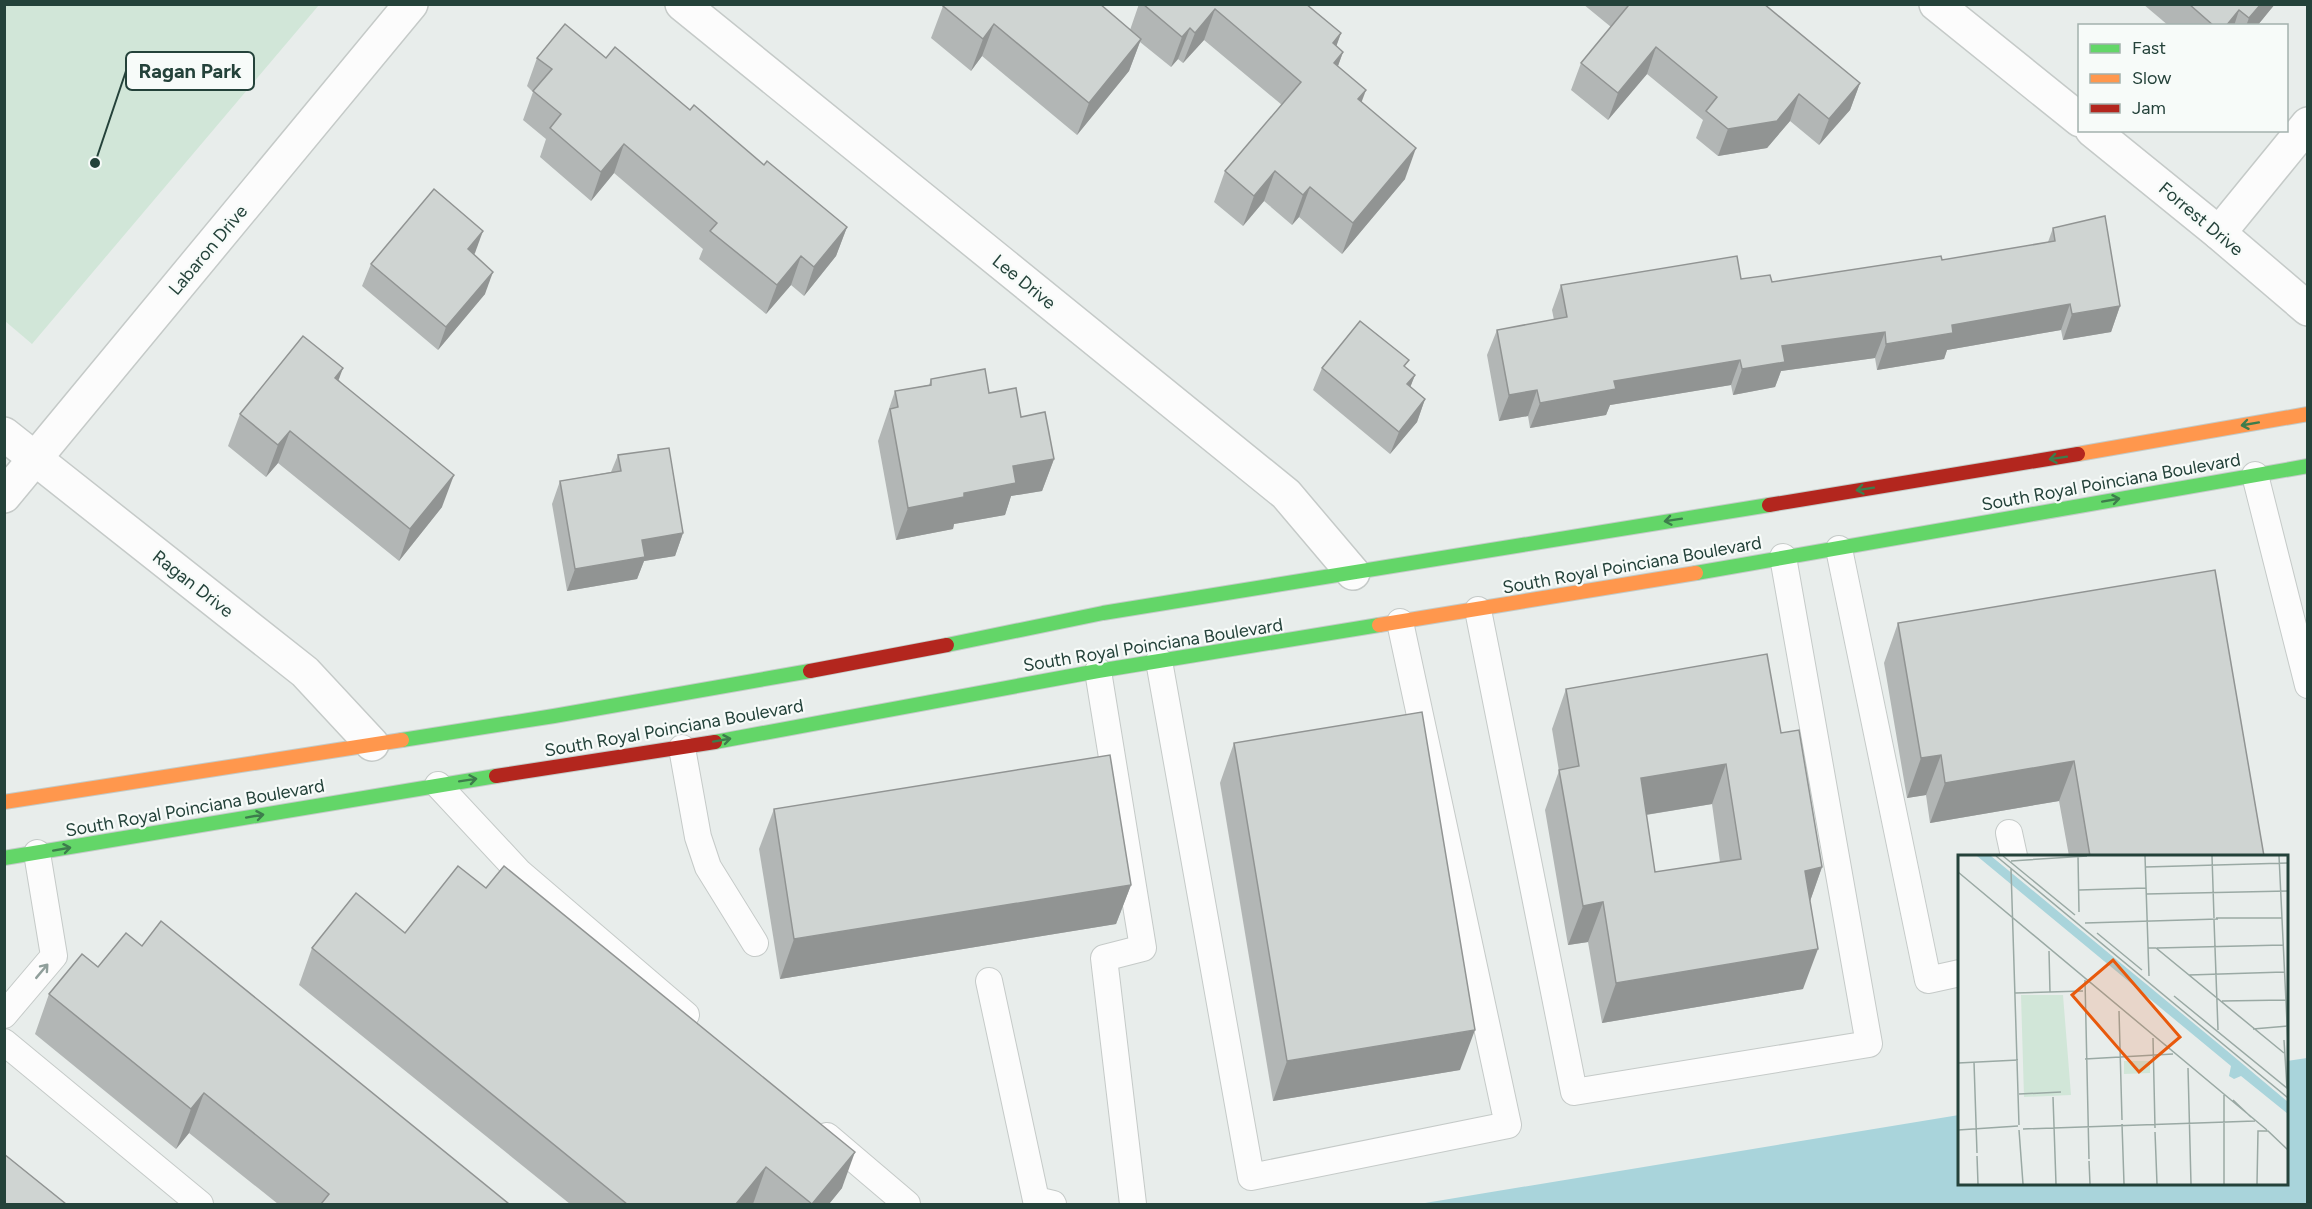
<svg xmlns="http://www.w3.org/2000/svg" width="2312" height="1209" font-family="Figtree,sans-serif">
<style>
.green{fill:#d1e6d8}
.water{fill:#a9d4db}
.lines{fill:none;stroke-linecap:round;stroke-linejoin:round}
.lane-casing{stroke:#c5cac8;stroke-width:28}
.street-casing{stroke:#c5cac8;stroke-width:36}
.fast-casing{stroke:#c3cbc8;stroke-width:16}
.slow-casing{stroke:#c3cbc8;stroke-width:16}
.jam-casing{stroke:#c3cbc8;stroke-width:16}
.lane{stroke:#fcfcfc;stroke-width:26}
.street{stroke:#fcfcfc;stroke-width:33}
.fast{stroke:#63d668;stroke-width:14}
.slow{stroke:#ff974d;stroke-width:14}
.jam{stroke:#b3261e;stroke-width:14}
.wall{fill:#b2b6b5;fill-rule:evenodd}
.shaded-wall{fill:#919493}
.building{fill:#cfd4d2;stroke:#919493;stroke-width:1.5;fill-rule:evenodd}
.oneway{stroke:#3d7d4c}
.oneway2{stroke:#909f9b}
.labels{text-anchor:middle;stroke-width:4.5;stroke-linejoin:round;paint-order:stroke}
.street-label{font-size:18px;fill:#24423a;stroke:#f7fbf9}
.inset-road{fill:none;stroke:#9aa9a4;stroke-width:1.5}
.view{fill:#e8590c;fill-opacity:0.15;stroke:#e8590c;stroke-width:3}
.inset-edge{fill:none;stroke:#24423a;stroke-width:3}
.leader{fill:none;stroke:#24423a;stroke-width:2}
.callout-dot{fill:#24423a;stroke:#f7fbf9;stroke-width:2}
.callout{fill:#f7fbf9;stroke:#24423a;stroke-width:2}
.callout-label{font-size:20px;text-anchor:middle;font-weight:bold;fill:#24423a}
</style>
<rect width="100%" height="100%" fill="#e8edeb"/>
<polygon class="green" points="5,4 319,5 32,344 5,321"/>
<polygon class="water" points="2307,1058 2307,1204 1419,1204 1959,1115 1960,1184 2286,1184 2287,1061"/>
<g class="lines">
<g class="lane-casing">
<g id="lane">
<polyline points="2255,475 2308,685"/>
<polyline points="1839,549 1928,980 1960,973"/>
<polyline points="1478,610 1574,1092 1869,1044 1783,557"/>
<polyline points="1159,661 1251,1177 1508,1125 1400,622"/>
<polyline points="1098,671 1143,948 1104,958 1133,1204"/>
<polyline points="682,748 698,837 708,867 755,943"/>
<polyline points="438,785 520,873 686,1015"/>
<polyline points="2009,833 2014,856"/>
<polyline points="989,981 1036,1200 1053,1204"/>
<polyline points="4,1015 54,956 37,853"/>
<polyline points="4,1042 200,1204"/>
<polyline points="827,1136 907,1204"/>
</g>
</g>
<g class="street-casing">
<g id="street">
<polyline points="682,4 1286,494 1353,573"/>
<polyline points="1936,4 2080,120"/>
<polyline points="2092,130 2219,233 2308,309"/>
<polyline points="2219,233 2308,124"/>
<polyline points="4,434 305,672 372,744"/>
<polyline points="4,496 411,4"/>
</g>
</g>
<g class="fast-casing">
<g id="fast">
<polyline points="1696,573 2308,466"/>
<polyline points="947,645 1103,613 1769,505"/>
<polyline points="402,740 554,716 810,671"/>
<polyline points="715,742 1098,671 1379,625"/>
<polyline points="4,858 496,776"/>
</g>
</g>
<g class="slow-casing">
<g id="slow">
<polyline points="2078,454 2308,414"/>
<polyline points="1379,625 1696,573"/>
<polyline points="4,802 402,740"/>
</g>
</g>
<g class="jam-casing">
<g id="jam">
<polyline points="1769,505 2078,454"/>
<polyline points="810,671 947,645"/>
<polyline points="496,776 715,742"/>
</g>
</g>
<use href="#lane" class="lane"/>
<use href="#street" class="street"/>
<use href="#fast" class="fast"/>
<use href="#slow" class="slow"/>
<use href="#jam" class="jam"/>
</g>
<g class="wall">
<polygon points="1139,4 1306,4 1341,33 1336,46 1343,52 1338,66 1362,103 1405,179 1342,254 1299,217 1292,225 1264,201 1243,226 1214,202 1225,171 1282,105 1204,40 1183,63 1178,59 1171,67 1140,42 1129,71 1077,135 982,56 971,71 931,38 943,6 1130,30"/>
<polygon points="1583,4 1764,4 1860,83 1850,110 1819,145 1790,121 1767,148 1718,156 1696,138 1703,120 1647,74 1608,120 1571,90 1581,63 1611,27"/>
<polygon points="2143,4 2275,4 2257,26 2169,26"/>
<polygon points="537,58 606,58 690,110 847,227 836,256 804,296 791,285 766,314 699,259 703,249 614,173 591,201 540,157 546,139 523,120 533,92 527,86"/>
<polygon points="2053,228 2120,306 2111,332 2063,340 2061,330 1947,350 1944,359 1877,370 1875,358 1781,371 1775,387 1733,395 1731,385 1610,405 1606,415 1530,428 1528,416 1499,421 1487,355 1497,330 1554,320 1552,310 1561,285 1741,279 1772,282 1942,260 2048,242"/>
<polygon points="475,253 474,254 485,294 438,350 362,286 371,264"/>
<polygon points="1322,368 1406,368 1415,375 1410,387 1425,399 1417,422 1390,454 1313,390"/>
<polygon points="931,379 989,393 1021,417 1054,459 1042,491 1011,496 1005,515 954,524 953,529 896,540 878,441 895,391 929,385"/>
<polygon points="339,380 442,507 399,561 278,463 266,477 228,446 240,414"/>
<polygon points="618,455 683,533 675,556 644,561 637,579 567,591 552,504 560,481 611,472"/>
<polygon points="1898,623 2264,856 2069,856 2059,801 1930,823 1926,795 1907,798 1884,663"/>
<path d="M 1566,689 L 1781,733 L 1822,867 L 1810,901 L 1803,989 L 1602,1023 L 1588,942 L 1568,945 L 1545,810 L 1559,771 L 1552,729 ZM 1712,804 L 1720,862 L 1655,872 L 1646,815 Z"/>
<polygon points="1234,743 1460,1070 1273,1101 1220,783"/>
<polygon points="774,809 1131,885 1116,924 780,979 759,849"/>
<polygon points="405,933 842,1188 829,1204 570,1204 299,985 312,948"/>
<polygon points="142,946 509,1204 278,1204 189,1133 176,1149 35,1034 49,994 98,967"/>
</g>
<g class="shaded-wall">
<polygon points="2261,4 2275,4 2257,26 2246,26 2249,18"/>
<polygon points="1215,9 1204,40 1183,63 1195,33"/>
<polygon points="2239,10 2234,26 2226,26"/>
<polygon points="994,24 982,56 971,71 983,39"/>
<polygon points="1190,28 1178,59 1171,67 1182,37"/>
<polygon points="1341,33 1330,64 1333,43"/>
<polygon points="1141,39 1129,71 1077,135 1089,103"/>
<polygon points="1656,47 1647,74 1608,120 1618,93"/>
<polygon points="1343,52 1332,82 1334,63"/>
<polygon points="1860,83 1850,110 1819,145 1829,119"/>
<polygon points="1366,90 1355,120 1358,99"/>
<polygon points="1799,94 1790,121 1767,148 1718,156 1728,129"/>
<polygon points="624,144 614,173 591,201 601,172"/>
<polygon points="1416,148 1405,179 1342,254 1353,223"/>
<polygon points="1275,171 1264,201 1243,226 1254,196"/>
<polygon points="1310,187 1299,217 1292,225 1303,195"/>
<polygon points="847,227 836,256 804,296 814,267"/>
<polygon points="483,231 475,253 459,272 468,249"/>
<polygon points="801,256 791,285 766,314 777,285"/>
<polygon points="493,272 485,294 438,350 446,327"/>
<polygon points="2070,304 2061,330 1947,350 1944,359 1877,370 1886,344 1952,325"/>
<polygon points="2120,306 2111,332 2063,340 2072,314"/>
<polygon points="1885,332 1875,358 1781,371 1775,387 1733,395 1742,369 1782,346"/>
<polygon points="1740,360 1731,385 1610,405 1606,415 1530,428 1540,403 1614,381"/>
<polygon points="343,368 331,401 335,378"/>
<polygon points="1415,375 1406,398 1407,384"/>
<polygon points="1537,390 1528,416 1499,421 1509,395"/>
<polygon points="1425,399 1417,422 1390,454 1399,432"/>
<polygon points="290,431 278,463 266,477 278,445"/>
<polygon points="1054,459 1042,491 1011,496 1005,515 954,524 953,529 896,540 908,508 964,493 1013,466"/>
<polygon points="454,475 442,507 399,561 410,529"/>
<polygon points="683,533 675,556 644,561 637,579 567,591 575,569 642,540"/>
<polygon points="1941,755 1926,795 1907,798 1921,758"/>
<polygon points="2074,761 2059,801 1930,823 1945,783"/>
<polygon points="1726,764 1712,804 1626,818 1641,778"/>
<polygon points="1822,867 1808,907 1805,871"/>
<polygon points="1131,885 1116,924 780,979 794,939"/>
<polygon points="1603,902 1588,942 1568,945 1583,906"/>
<polygon points="1818,949 1803,989 1602,1023 1616,983"/>
<polygon points="1475,1030 1460,1070 1273,1101 1287,1061"/>
<polygon points="204,1093 189,1133 176,1149 191,1109"/>
<polygon points="855,1152 842,1188 829,1204 812,1204"/>
<polygon points="766,1167 753,1204 736,1204"/>
</g>
<g class="building">
<polygon points="944,4 1100,4 1141,39 1089,103 994,24 983,39 943,6"/>
<polygon points="1143,4 1306,4 1341,33 1333,43 1343,52 1334,63 1366,90 1358,99 1416,148 1353,223 1310,187 1303,195 1275,171 1254,196 1225,171 1301,82 1215,9 1195,33 1190,28 1182,37"/>
<polygon points="1626,4 1764,4 1860,83 1829,119 1799,94 1777,121 1728,129 1706,111 1717,97 1656,47 1618,93 1581,63 1628,6"/>
<polygon points="2189,4 2261,4 2249,18 2239,10 2226,26 2214,26"/>
<polygon points="565,24 606,58 615,47 690,110 694,105 764,165 767,161 847,227 814,267 801,256 777,285 710,231 717,223 624,144 601,172 550,128 561,114 533,91 552,69 537,58"/>
<polygon points="434,189 483,231 468,249 493,272 446,327 371,264"/>
<polygon points="2105,216 2120,306 2072,314 2070,304 1952,325 1953,333 1886,344 1885,332 1782,346 1785,362 1742,369 1740,360 1614,381 1616,389 1540,403 1537,390 1509,395 1497,330 1567,317 1561,285 1737,256 1741,279 1770,275 1772,282 1941,256 1942,260 2055,241 2053,228"/>
<polygon points="1360,321 1409,360 1404,366 1415,375 1407,384 1425,399 1399,432 1322,368"/>
<polygon points="303,336 343,368 335,378 454,475 410,529 290,431 278,445 240,414"/>
<polygon points="985,369 989,393 1016,388 1021,417 1045,412 1054,459 1013,466 1016,483 964,493 964,497 908,508 890,409 898,407 895,391 931,385 931,379"/>
<polygon points="669,448 683,533 642,540 645,557 575,569 560,481 621,471 618,455"/>
<polygon points="2215,570 2264,856 2090,856 2074,761 1945,783 1941,755 1921,758 1898,623"/>
<path d="M 1767,654 L 1781,733 L 1799,730 L 1822,867 L 1805,871 L 1818,949 L 1616,983 L 1603,902 L 1583,906 L 1559,770 L 1579,766 L 1566,689 ZM 1726,764 L 1741,859 L 1655,872 L 1641,778 Z"/>
<polygon points="1422,712 1475,1030 1287,1061 1234,743"/>
<polygon points="1110,755 1131,885 794,939 774,809"/>
<polygon points="458,866 486,888 504,866 855,1152 812,1204 766,1167 736,1204 627,1204 312,948 356,893 405,933"/>
<polygon points="161,921 509,1204 321,1204 329,1194 204,1093 191,1109 49,994 82,954 98,967 126,933 142,946"/>
<polygon points="4,1154 66,1204 4,1204"/>
</g>
<defs><path id="oneway-shaft" d="M-6 0H5M1.5-3L5.5 0L1.5 3" fill="none" stroke-width="1.6" stroke-linecap="round" stroke-linejoin="round" transform="scale(1.5)"/></defs>
<g class="oneway">
<use href="#oneway-shaft" transform="translate(2250 424) rotate(170)"/>
<use href="#oneway-shaft" transform="translate(2058 458) rotate(171)"/>
<use href="#oneway-shaft" transform="translate(1865 489) rotate(171)"/>
<use href="#oneway-shaft" transform="translate(2111 500) rotate(-10)"/>
<use href="#oneway-shaft" transform="translate(1673 520) rotate(171)"/>
<use href="#oneway-shaft" transform="translate(722 740) rotate(-10)"/>
<use href="#oneway-shaft" transform="translate(468 780) rotate(-9)"/>
<use href="#oneway-shaft" transform="translate(255 816) rotate(-10)"/>
<use href="#oneway-shaft" transform="translate(62 849) rotate(-10)"/>
</g>
<use class="oneway2" href="#oneway-shaft" transform="translate(42 971) rotate(-50)"/>
<g class="labels">
<g class="street-label">
<text transform="translate(2201 219) rotate(40)" y="6">Forrest Drive</text>
<text transform="translate(208 250) rotate(-50)" y="6">Labaron Drive</text>
<text transform="translate(1024 282) rotate(39)" y="6">Lee Drive</text>
<text transform="translate(2111 482) rotate(-10)" y="6">South Royal Poinciana Boulevard</text>
<text transform="translate(1632 565) rotate(-10)" y="6">South Royal Poinciana Boulevard</text>
<text transform="translate(193 584) rotate(38)" y="6">Ragan Drive</text>
<text transform="translate(1153 645) rotate(-9)" y="6">South Royal Poinciana Boulevard</text>
<text transform="translate(674 728) rotate(-10)" y="6">South Royal Poinciana Boulevard</text>
<text transform="translate(195 808) rotate(-10)" y="6">South Royal Poinciana Boulevard</text>
</g>
</g>
<g transform="translate(1958 855)">
<rect width="330" height="330" fill="#e8edeb"/>
<path d="M 63,140 L 105,140 L 113,240 L 66,242 ZM 166,206 L 192,206 L 192,218 L 166,219 Z" fill="#d1e6d8"/>
<path d="M 19,1 L 33,1 L 268,195 L 330,247 L 330,259 L 283,221 L 276,224 L 271,221 L 273,211 Z" fill="#a9d4db"/>
<path class="inset-road" d="M 38,1 L 330,243M 45,1 L 117,60M 120,1 L 121,57M 187,1 L 191,121M 254,1 L 256,63M 321,1 L 330,189M 53,6 L 129,1M 187,12 L 330,8M 53,14 L 61,270M 0,17 L 309,275M 121,35 L 188,33M 188,39 L 330,36M 258,63 L 324,63M 256,65 L 260,175M 127,68 L 260,64M 139,78 L 184,115M 190,93 L 198,93 L 326,198M 199,93 L 325,90M 91,96 L 92,137M 231,120 L 326,117M 127,125 L 131,304M 57,138 L 125,136M 216,141 L 330,234M 264,146 L 328,145M 161,156 L 164,265M 295,174 L 330,171M 195,183 L 197,273M 326,185 L 329,233M 127,204 L 215,199M 16,207 L 19,298M 0,208 L 60,205M 230,213 L 233,329M 61,239 L 103,237M 266,240 L 266,329M 95,242 L 98,329M 275,245 L 293,262M 164,269 L 166,329M 65,274 L 297,266M 0,275 L 60,271M 61,275 L 65,329M 197,277 L 199,329M 19,301 L 20,329M 131,306 L 132,329M 299,329 L 300,276 L 310,276 L 330,295"/>
<path class="view" d="M 155,105 L 222,182 L 181,217 L 114,140 Z"/>
<rect width="330" height="330" class="inset-edge"/>
</g>
<path class="leader" d="M95 163L126 71"/>
<circle class="callout-dot" cx="95" cy="163" r="6"/>
<rect class="callout" x="126" y="52" width="128" height="38" rx="6"/>
<g class="callout-label">
<text x="190" y="78">Ragan Park</text>
</g>
<rect width="2312" height="1209" fill="none" stroke="#24423a" stroke-width="12"/>
<rect x="2078" y="24" width="210" height="108" fill="#f7fbf9" stroke="#a3b1ad" stroke-width="1.5"/>
<rect x="2090" y="44" width="30" height="9" fill="#63d668" stroke="#a3b1ad" stroke-width="1.5"/>
<text x="2132" y="54" font-size="18" fill="#24423a">Fast</text>
<rect x="2090" y="74" width="30" height="9" fill="#ff974d" stroke="#a3b1ad" stroke-width="1.5"/>
<text x="2132" y="84" font-size="18" fill="#24423a">Slow</text>
<rect x="2090" y="104" width="30" height="9" fill="#b3261e" stroke="#a3b1ad" stroke-width="1.5"/>
<text x="2132" y="114" font-size="18" fill="#24423a">Jam</text>
</svg>
